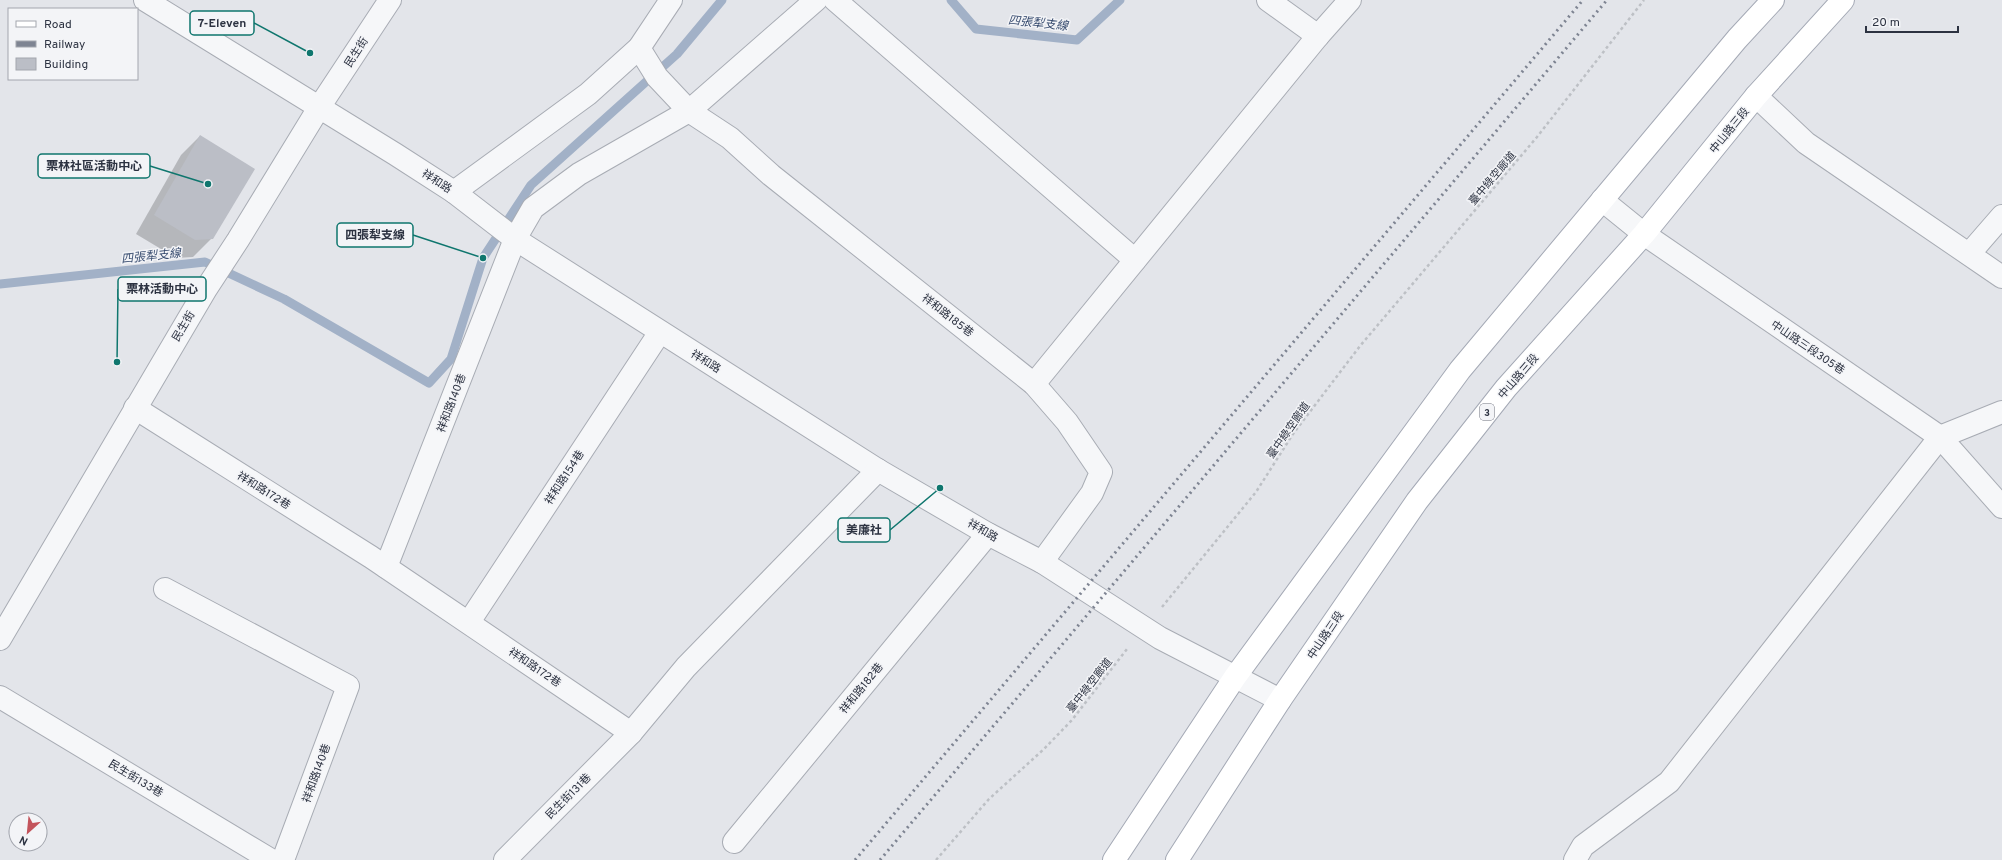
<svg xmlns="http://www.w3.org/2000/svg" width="2002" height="860" font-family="Overpass,'Noto Sans TC',sans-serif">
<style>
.shadow{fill:#0003}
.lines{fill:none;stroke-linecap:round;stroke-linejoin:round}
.stream{stroke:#a2b1c7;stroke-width:9}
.building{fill:#bbbec6}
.minor-casing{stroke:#a8acb4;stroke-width:24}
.major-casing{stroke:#a4a9b5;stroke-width:24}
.path{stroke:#bdc0c5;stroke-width:2.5;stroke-dasharray:3 3;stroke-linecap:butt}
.minor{stroke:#f6f7f9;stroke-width:22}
.major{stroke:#fff;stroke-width:22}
.rail{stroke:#7e8492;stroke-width:3;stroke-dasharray:2 4;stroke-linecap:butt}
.labels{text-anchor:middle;stroke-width:3;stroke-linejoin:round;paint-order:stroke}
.shield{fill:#f3f4f7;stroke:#686c78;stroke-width:1}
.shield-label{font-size:10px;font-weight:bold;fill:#2c3241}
.street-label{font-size:11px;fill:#2c3241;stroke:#f3f4f7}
.water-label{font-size:12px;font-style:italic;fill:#3a4e71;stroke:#f3f4f7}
.leader{fill:none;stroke:#0f766e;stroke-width:1.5}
.callout-dot{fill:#0f766e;stroke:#f3f4f7;stroke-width:1.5}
.callout{fill:#f3f4f7;stroke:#0f766e;stroke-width:1.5}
.callout-label{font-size:12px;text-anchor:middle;font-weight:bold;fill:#2c3241}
</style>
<rect width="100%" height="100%" fill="#e3e5ea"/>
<polygon class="shadow" points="200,136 212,238 193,257 176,258 136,234 181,155"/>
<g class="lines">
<g class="stream">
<polyline points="951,0 976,29 1077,40 1120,0"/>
<polyline points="0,284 205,262 284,299 429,383 451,359 483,258 531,185 677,54 722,0"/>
</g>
</g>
<polygon class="building" points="200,135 255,169 213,239 195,240 154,215"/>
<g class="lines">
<g class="minor-casing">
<g id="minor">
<polyline points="145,0 395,154 454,192 515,239 878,470 988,534 1042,562 1160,638 1280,700"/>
<polyline points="835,0 1135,260"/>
<polyline points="1268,0 1318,36"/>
<polyline points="639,48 657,77 689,111 730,138 771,175 1034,384 1067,422 1101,472 1092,493 1042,562"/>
<polyline points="1756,96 1806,143 2002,277"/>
<polyline points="454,192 588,94 639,48 671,0"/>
<polyline points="1602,200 1644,234 1940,437 2002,507"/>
<polyline points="1969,254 2002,216"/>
<polyline points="1034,384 1318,36 1350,0"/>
<polyline points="135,408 371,557 631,733"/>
<polyline points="386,567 515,239 533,208 579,174 689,111 816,0"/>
<polyline points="165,589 348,686 283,860"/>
<polyline points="469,622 660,332"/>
<polyline points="0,639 206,289 238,240 320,106 390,0"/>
<polyline points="0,697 271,860"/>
<polyline points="734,842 988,534"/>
<polyline points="505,860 631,733 686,667 878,470"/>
<polyline points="1575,860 1583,846 1669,782 1940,437 2002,412"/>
</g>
</g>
<g class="major-casing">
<g id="major">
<polyline points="1114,860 1235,677 1460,370 1737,39 1773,0"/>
<polyline points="1177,860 1280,700 1417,501 1506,388 1644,234 1756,96 1843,0"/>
</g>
</g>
<g class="path">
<polyline points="1162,607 1256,492 1293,434 1360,346 1537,137 1644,0"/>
<polyline points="936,860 989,799 1044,749 1072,720 1127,649"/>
</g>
<use href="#minor" class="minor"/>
<use href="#major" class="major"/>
<g class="rail">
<polyline points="855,860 1583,0"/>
<polyline points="880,860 1607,0"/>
</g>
</g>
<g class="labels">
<rect class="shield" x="1480" y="404" width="14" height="16" rx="3"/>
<g class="shield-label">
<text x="1487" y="416">3</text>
</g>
<g class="street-label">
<text transform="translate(356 52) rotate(-57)" y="4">民生街</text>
<text transform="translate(1729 130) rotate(-51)" y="4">中山路三段</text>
<text transform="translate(1492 178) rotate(-50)" y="4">臺中綠空廊道</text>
<text transform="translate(437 181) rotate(33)" y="4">祥和路</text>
<text transform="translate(948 315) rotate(38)" y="4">祥和路185巷</text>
<text transform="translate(183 326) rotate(-59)" y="4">民生街</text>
<text transform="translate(1808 347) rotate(34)" y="4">中山路三段305巷</text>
<text transform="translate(706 361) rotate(32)" y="4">祥和路</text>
<text transform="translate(1518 376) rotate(-49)" y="4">中山路三段</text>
<text transform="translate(451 403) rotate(-69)" y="4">祥和路140巷</text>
<text transform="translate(1288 430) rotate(-55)" y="4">臺中綠空廊道</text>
<text transform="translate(564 477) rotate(-57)" y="4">祥和路154巷</text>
<text transform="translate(264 490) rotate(32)" y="4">祥和路172巷</text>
<text transform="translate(983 530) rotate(30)" y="4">祥和路</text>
<text transform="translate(1325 635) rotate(-56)" y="4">中山路三段</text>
<text transform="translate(535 667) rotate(34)" y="4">祥和路172巷</text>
<text transform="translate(1089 685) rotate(-52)" y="4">臺中綠空廊道</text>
<text transform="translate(861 688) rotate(-51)" y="4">祥和路182巷</text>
<text transform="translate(316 773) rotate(-70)" y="4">祥和路140巷</text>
<text transform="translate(136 778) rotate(31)" y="4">民生街133巷</text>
<text transform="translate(568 796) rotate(-45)" y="4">民生街131巷</text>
</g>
<g class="water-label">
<text transform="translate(1038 23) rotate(6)" y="4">四張犁支線</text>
<text transform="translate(151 256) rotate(-6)" y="4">四張犁支線</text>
</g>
</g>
<path class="leader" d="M310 53L254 23M208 184L150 166M483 258L413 235M117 362L118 289M940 488L890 530"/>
<g class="callout-dot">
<circle cx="310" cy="53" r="4"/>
<circle cx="208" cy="184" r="4"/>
<circle cx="483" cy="258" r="4"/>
<circle cx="117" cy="362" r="4"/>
<circle cx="940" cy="488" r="4"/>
</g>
<g class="callout">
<rect x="190" y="11" width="64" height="24" rx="4"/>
<rect x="38" y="154" width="112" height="24" rx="4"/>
<rect x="337" y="223" width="76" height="24" rx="4"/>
<rect x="118" y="277" width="88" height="24" rx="4"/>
<rect x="838" y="518" width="52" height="24" rx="4"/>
</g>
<g class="callout-label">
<text x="222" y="27">7-Eleven</text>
<text x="94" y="170">栗林社區活動中心</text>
<text x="375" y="239">四張犁支線</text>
<text x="162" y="293">栗林活動中心</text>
<text x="864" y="534">美廉社</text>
</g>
<rect x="8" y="8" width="130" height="72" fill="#f3f4f7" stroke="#a3a6ae"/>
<rect x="16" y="21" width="20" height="6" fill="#ffffff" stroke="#a3a6ae"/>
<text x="44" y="28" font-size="12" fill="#2c3241">Road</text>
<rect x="16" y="41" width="20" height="6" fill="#7e8492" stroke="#a3a6ae"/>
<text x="44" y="48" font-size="12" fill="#2c3241">Railway</text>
<rect x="16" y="58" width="20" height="12" fill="#bbbec6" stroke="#a3a6ae"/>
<text x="44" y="68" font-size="12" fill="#2c3241">Building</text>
<g transform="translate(28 832) rotate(207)"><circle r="19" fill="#f3f4f7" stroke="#a3a6ae"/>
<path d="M0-3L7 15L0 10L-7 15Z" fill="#c3545c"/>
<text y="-6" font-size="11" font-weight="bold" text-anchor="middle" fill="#2c3241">N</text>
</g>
<path d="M1866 26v6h92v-6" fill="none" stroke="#2c3241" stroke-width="2"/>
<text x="1872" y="26" font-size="12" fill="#2c3241" stroke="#f3f4f7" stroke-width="3" paint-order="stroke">20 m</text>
</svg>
